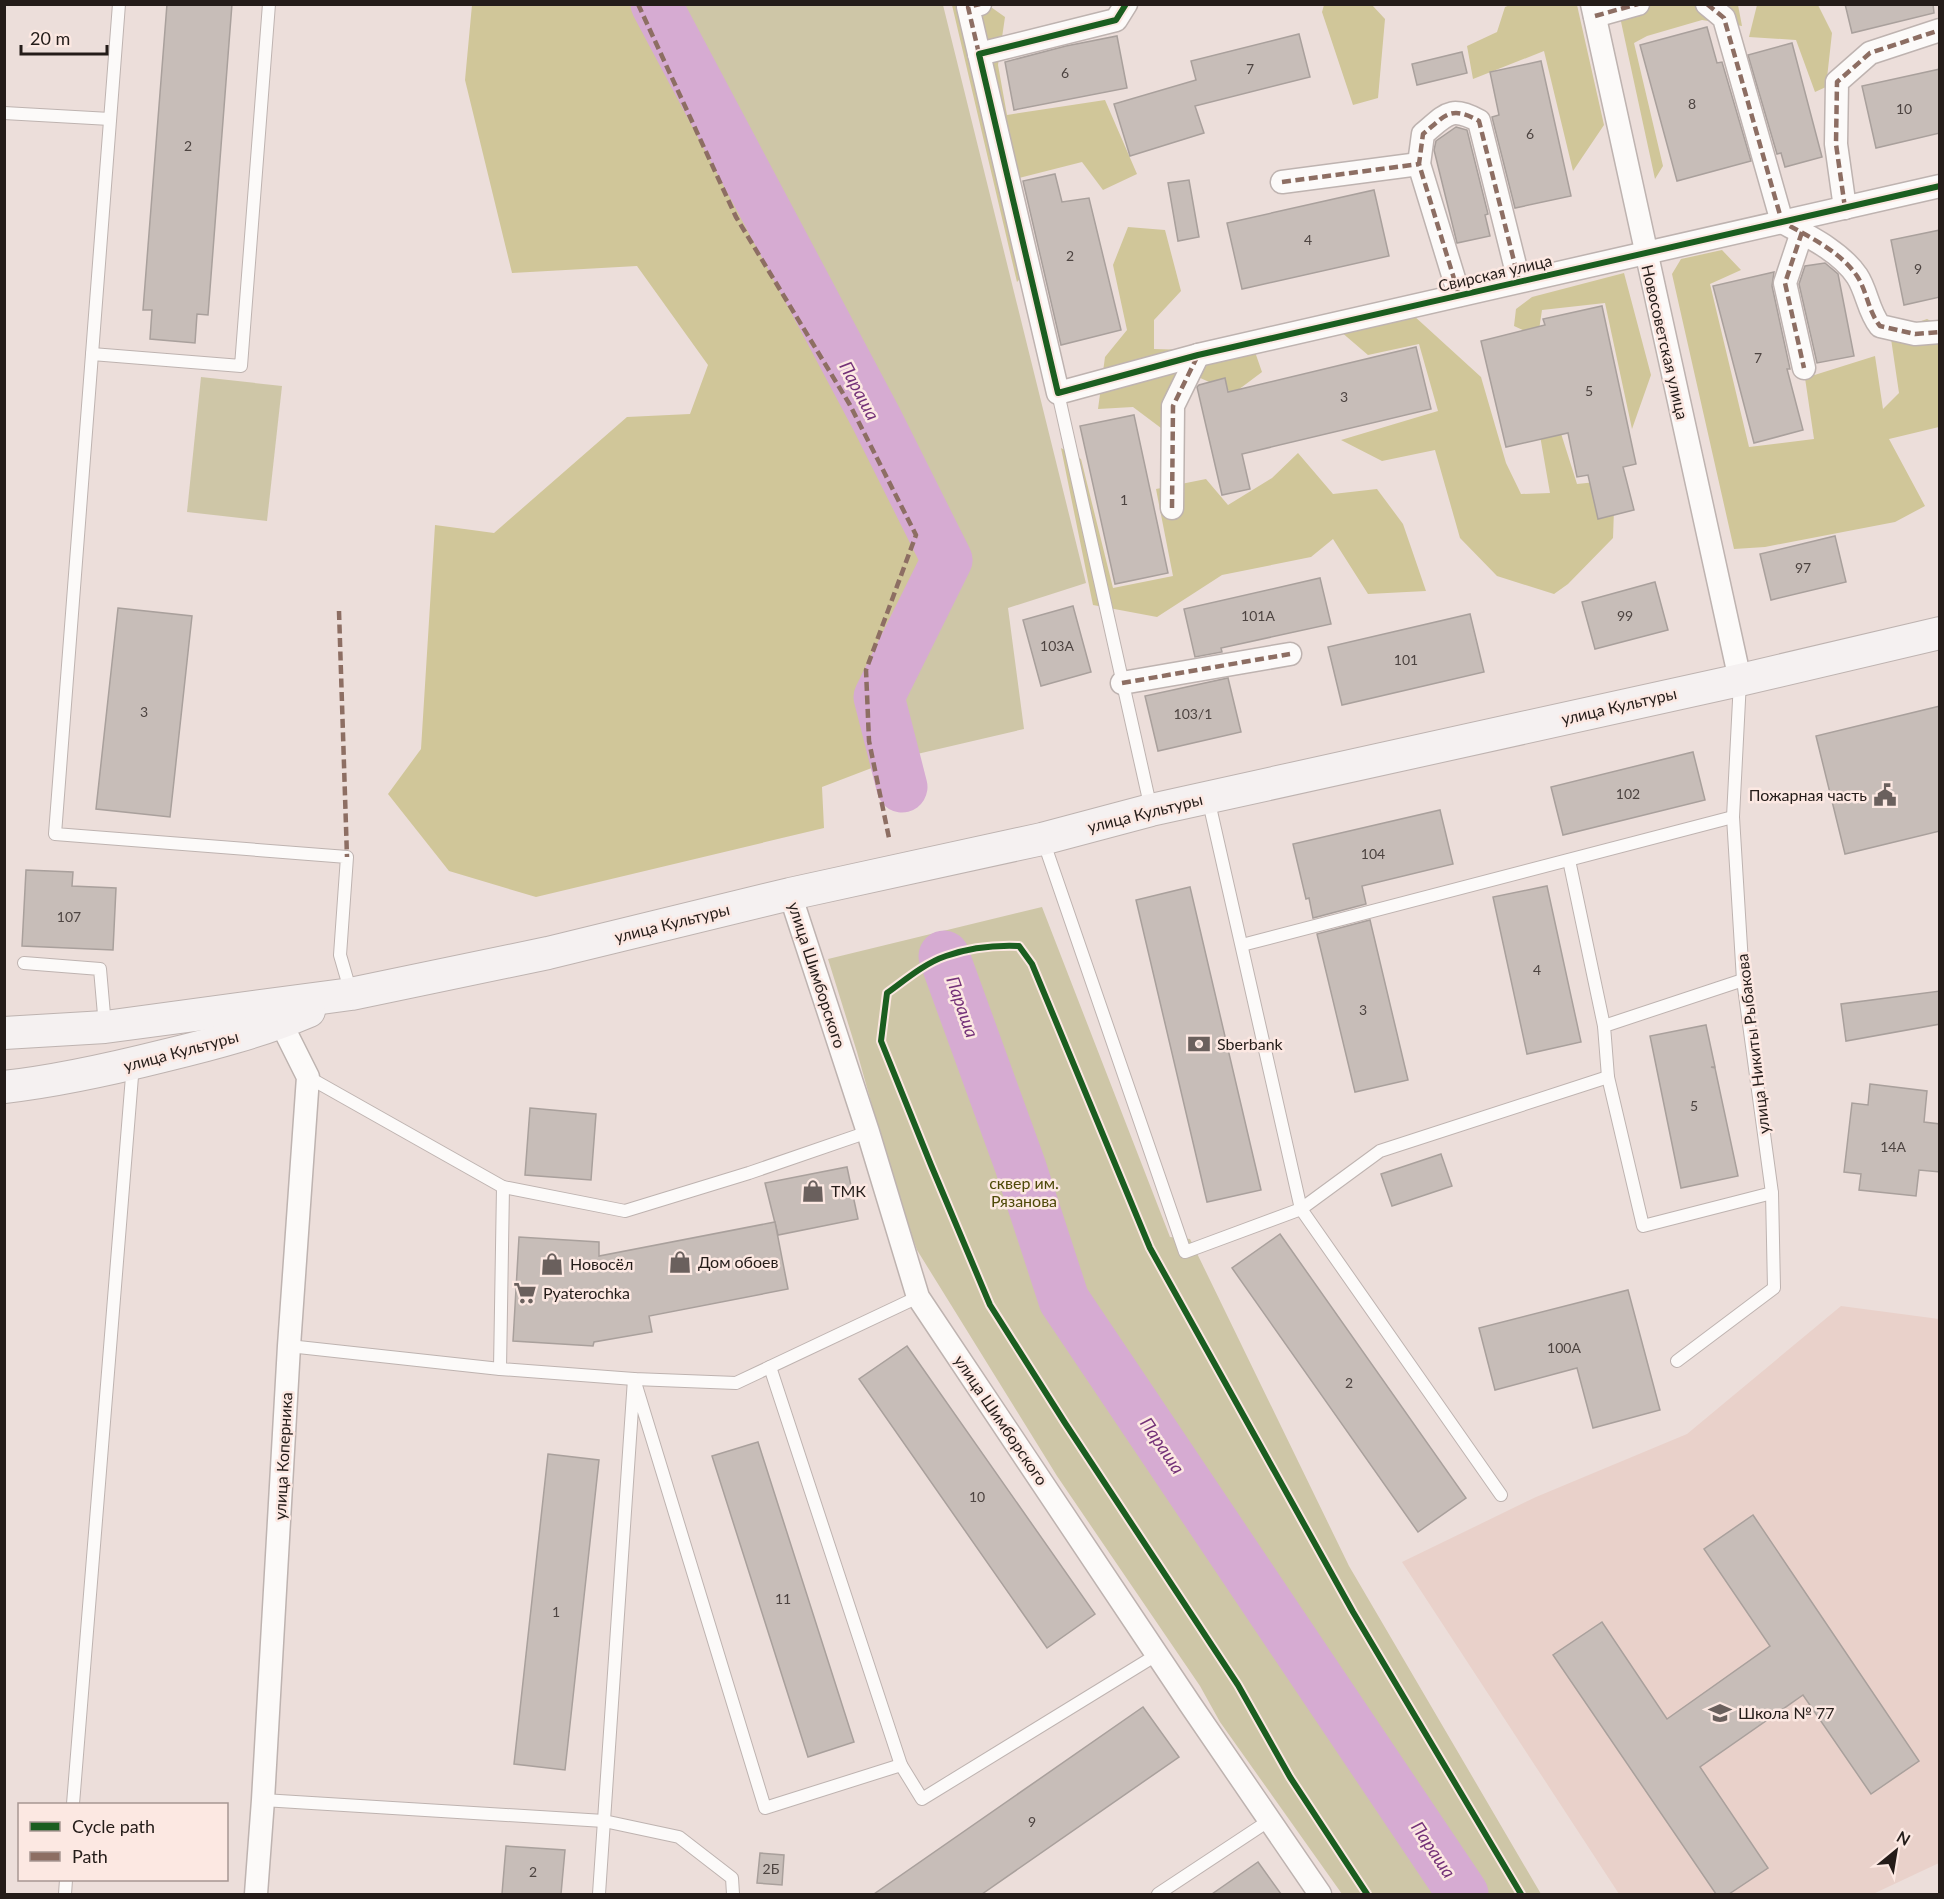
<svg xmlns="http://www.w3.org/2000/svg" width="1944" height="1899" font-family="Lato,sans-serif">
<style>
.built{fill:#e9d1ca}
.green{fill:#cec6a7}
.forest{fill:#d0c699}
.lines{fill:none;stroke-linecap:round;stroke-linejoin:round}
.river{stroke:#d6abd2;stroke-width:51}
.building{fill:#c7bdb8;stroke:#a9a09c;stroke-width:1.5}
.lane-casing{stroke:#beb3b0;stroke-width:14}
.street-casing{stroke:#beb3b0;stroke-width:25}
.secondary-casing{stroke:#beb3b0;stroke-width:34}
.lane{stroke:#fcfaf9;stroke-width:12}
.street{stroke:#fcfaf9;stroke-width:22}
.secondary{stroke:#f5f1f1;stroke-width:32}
.quiet{stroke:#8d6e63;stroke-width:4.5;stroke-dasharray:9 4.5;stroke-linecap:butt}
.cycleway-casing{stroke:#fce8e2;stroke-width:10}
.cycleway{stroke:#1b5e20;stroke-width:6}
.labels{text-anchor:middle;stroke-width:5;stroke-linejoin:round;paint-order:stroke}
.number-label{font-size:14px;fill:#4d4441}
.street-label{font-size:16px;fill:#241c19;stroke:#fce8e2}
.poi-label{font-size:16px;fill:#241c19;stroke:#fce8e2;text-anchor:start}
.park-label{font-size:16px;fill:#4e4908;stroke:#fce8e2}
.water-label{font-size:18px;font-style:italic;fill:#743178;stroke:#fce8e2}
</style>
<rect width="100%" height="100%" fill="#ecdeda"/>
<polygon class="built" points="1841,1306 1939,1319 1939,1863 1873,1894 1619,1894 1402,1562 1536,1497 1687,1434"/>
<g class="green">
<polygon points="660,5 943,5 1086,583 1008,608 1024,729 900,758 883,697 952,560"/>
<polygon points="201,377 282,386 267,521 187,512"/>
<polygon points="1042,907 1170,1237 1190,1239 1349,1566 1541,1894 1342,1894 1220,1722 1200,1686 1057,1476 917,1250 895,1188 857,1052 828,959"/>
</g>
<g class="forest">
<polygon points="472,5 650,5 944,561 876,695 890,761 822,787 824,828 536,897 449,871 388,794 421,749 435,525 494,533 627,417 690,414 708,365 637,266 512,273 465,80"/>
<polygon points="952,5 988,5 1005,17 998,65 1007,115 1105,100 1137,174 1103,190 1082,162 1015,179 1033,265 1017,282"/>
<polygon points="1324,5 1372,5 1385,19 1378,98 1353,105 1322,12"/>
<polygon points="1510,5 1577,5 1604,125 1573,171 1544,51 1473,79 1467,46 1497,32 1505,7"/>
<polygon points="1634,5 1738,5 1742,26 1702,20 1647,36 1634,43 1663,166 1655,179 1620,17"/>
<polygon points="1757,5 1818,5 1832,33 1826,87 1815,92 1796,40 1749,37"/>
<polygon points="1128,227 1165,230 1181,291 1154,320 1154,349 1255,352 1262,372 1234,393 1198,377 1173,384 1161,428 1133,407 1098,409 1105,357 1127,330 1113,265"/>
<polygon points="1722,250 1741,270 1710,284 1749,447 1814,439 1805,378 1875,356 1883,409 1899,393 1890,332 1927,319 1939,325 1939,427 1889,439 1925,506 1895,522 1765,547 1734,549 1672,274 1681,259"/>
<polygon points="1624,273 1651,375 1632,429 1605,303 1542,310 1539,330 1529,333 1514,326 1516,309 1532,297"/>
<polygon points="1413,315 1481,377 1506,463 1521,494 1550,493 1535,407 1552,405 1577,484 1615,480 1613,538 1568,584 1554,594 1497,576 1460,538 1435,450 1382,461 1341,440 1438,411 1419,344 1368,355 1340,331"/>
<polygon points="1061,448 1081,459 1113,588 1173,576 1156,489 1206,479 1228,505 1272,478 1298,453 1333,494 1377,489 1403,524 1426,591 1368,594 1333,539 1311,557 1222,575 1157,617 1093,605"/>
</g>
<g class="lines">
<g class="river">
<polyline points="656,4 877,420 947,560 879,697 902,787"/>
<polyline points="944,956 1020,1165 1064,1300 1463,1894"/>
</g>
</g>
<g class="building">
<polygon points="167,4 232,4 208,315 197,314 195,343 150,339 152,310 143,310"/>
<polygon points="1845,4 1933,4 1934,13 1852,33"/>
<polygon points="1707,27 1717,63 1722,62 1751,161 1677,181 1640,45"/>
<polygon points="1299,34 1310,77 1195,106 1204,133 1130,156 1114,104 1196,80 1191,61"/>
<polygon points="1117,36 1127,88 1014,110 1005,62 1066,46"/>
<polygon points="1792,43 1822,157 1785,167 1781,153 1777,154 1748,55"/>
<polygon points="1462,52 1467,73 1417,85 1412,64"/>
<polygon points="1541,61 1571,196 1515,208 1492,117 1499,115 1490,72"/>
<polygon points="1940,69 1940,133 1876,148 1862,86"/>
<polygon points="1456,127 1467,130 1488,214 1485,215 1490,236 1457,243 1434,150 1436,141"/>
<polygon points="1055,174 1062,202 1089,198 1121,330 1061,345 1023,181"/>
<polygon points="1189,180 1199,237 1178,241 1168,183"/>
<polygon points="1374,190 1389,256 1242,289 1227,223"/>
<polygon points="1940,230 1940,297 1904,305 1891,240"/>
<polygon points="1825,263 1838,274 1854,356 1817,363 1799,284 1805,266"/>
<polygon points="1774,272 1772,286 1790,369 1787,369 1803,430 1754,443 1713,286"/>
<polygon points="1602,306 1636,464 1623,467 1634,510 1598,519 1588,475 1577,477 1568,433 1506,447 1481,341 1545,325 1543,319"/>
<polygon points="1416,347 1431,409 1242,454 1250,489 1222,495 1197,387 1199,385 1225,378 1228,392"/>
<polygon points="1134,415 1168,573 1115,584 1080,426"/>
<polygon points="1835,536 1846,582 1771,600 1760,554"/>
<polygon points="1320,578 1331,624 1221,648 1222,652 1195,657 1184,609"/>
<polygon points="1655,582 1668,630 1595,649 1582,602"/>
<polygon points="1073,606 1091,672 1041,686 1023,620"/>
<polygon points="118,608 192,616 170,817 96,809"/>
<polygon points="1470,614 1484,672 1342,705 1328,647"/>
<polygon points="1228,678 1241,732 1158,751 1145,696"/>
<polygon points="1940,706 1940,831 1845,854 1816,736"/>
<polygon points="1693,752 1705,800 1563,835 1551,787"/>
<polygon points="1440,810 1453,864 1362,886 1366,904 1313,918 1309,898 1306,899 1293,844"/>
<polygon points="26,870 73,872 72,886 116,888 113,950 22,946"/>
<polygon points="1547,886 1581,1042 1527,1054 1493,897"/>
<polygon points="1190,887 1261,1190 1207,1202 1136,900"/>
<polygon points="1370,920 1408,1080 1355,1092 1317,934"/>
<polygon points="1940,991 1940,1024 1846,1041 1841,1004"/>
<polygon points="1706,1025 1715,1067 1711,1067 1715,1068 1738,1176 1681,1188 1650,1036"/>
<polygon points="1870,1084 1927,1091 1924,1122 1940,1124 1940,1172 1919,1170 1916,1196 1859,1190 1861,1174 1844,1172 1852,1103 1868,1105"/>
<polygon points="530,1108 596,1114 591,1180 525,1175"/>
<polygon points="1441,1154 1452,1186 1392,1206 1381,1174"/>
<polygon points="847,1167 858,1219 778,1235 765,1183"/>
<polygon points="775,1222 788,1289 649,1316 652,1332 594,1342 593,1346 513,1341 519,1237 599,1242 599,1256"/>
<polygon points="1280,1234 1466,1498 1418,1532 1232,1268"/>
<polygon points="1628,1290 1660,1410 1593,1428 1577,1368 1495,1390 1479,1328"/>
<polygon points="907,1346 1095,1614 1047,1648 859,1379"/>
<polygon points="758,1442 854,1742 808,1757 712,1456"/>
<polygon points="548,1454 599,1460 565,1770 514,1764"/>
<polygon points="1753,1515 1919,1761 1871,1794 1803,1695 1700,1767 1768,1868 1729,1894 1716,1894 1553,1655 1602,1622 1667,1719 1770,1646 1704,1549"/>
<polygon points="1143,1707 1179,1757 982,1894 874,1894"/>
<polygon points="506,1846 565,1850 561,1894 502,1894"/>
<polygon points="760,1853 784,1855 782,1885 757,1883"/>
<polygon points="1258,1862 1281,1894 1212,1894"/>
</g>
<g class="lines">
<g class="lane-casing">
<g id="lane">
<polyline points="119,4 55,834 347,857 340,955 351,993"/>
<polyline points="4,113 110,119"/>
<polyline points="92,354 241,366 269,4"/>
<polyline points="1058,393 1151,809"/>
<polyline points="1208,798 1301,1209 1501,1495"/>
<polyline points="1043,840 1185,1252 1301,1209 1380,1151 1608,1077"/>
<polyline points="1569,860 1604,1026"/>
<polyline points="1242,945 1733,817"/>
<polyline points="24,963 100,969 105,1026"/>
<polyline points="1743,980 1604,1026 1608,1077 1643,1226 1772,1193"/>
<polyline points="308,1077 503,1187 625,1211 749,1173 868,1132"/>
<polyline points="503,1187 500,1369 634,1379 736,1383 918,1297"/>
<polyline points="289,1346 500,1369"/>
<polyline points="1677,1361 1774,1288 1772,1193 1743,980 1733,817 1740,681"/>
<polyline points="770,1367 901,1765"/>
<polyline points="263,1800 604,1821 679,1837 732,1878 733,1894"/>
<polyline points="73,1804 133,1064"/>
<polyline points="65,1894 66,1880"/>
<polyline points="599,1894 634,1379 765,1808 901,1765 922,1799 1158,1654"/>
<polyline points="1158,1894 1270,1820"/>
</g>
</g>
<g class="street-casing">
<g id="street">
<polyline points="1126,4 1116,20 979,54 1058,393 1198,355 1940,186"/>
<polyline points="1592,4 1740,680"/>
<path d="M 1707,4 L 1724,18 L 1782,222 C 1808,236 1840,251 1857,276 C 1867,291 1868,311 1880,326 L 1915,334 L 1940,332"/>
<polyline points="1595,16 1638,4"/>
<polyline points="979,54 968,7 980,4"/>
<polyline points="1282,182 1419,164"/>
<polyline points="1845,208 1836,144 1837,82 1870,53 1940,30"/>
<polyline points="1802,232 1785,283 1804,368"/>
<path d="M 1459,295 L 1419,164 L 1423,134 C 1446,115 1450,105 1479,121 L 1519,281"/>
<polyline points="1172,508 1173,406 1198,355"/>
<polyline points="1122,683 1290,654"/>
<polyline points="790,894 868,1132 918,1297 1190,1704 1320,1894"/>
<polyline points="256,1894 263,1800 289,1346 308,1077 281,1023"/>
</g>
</g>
<g class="secondary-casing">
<g id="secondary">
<polyline points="4,1033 105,1027 351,994 548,953 790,894 1042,839 1151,810 1740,680 1940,633"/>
<path d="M 4,1087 C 58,1081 111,1069 163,1056 C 213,1044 262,1031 309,1011"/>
</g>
</g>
<use href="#lane" class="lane"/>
<use href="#street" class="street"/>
<use href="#secondary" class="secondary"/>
<g class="quiet">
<polyline points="638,4 736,217 850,405 916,535 866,670 869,741 889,838"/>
<path d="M 1707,4 L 1724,18 L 1782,222 C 1808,236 1840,251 1857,276 C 1867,291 1868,311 1880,326 L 1915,334 L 1940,332"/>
<polyline points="1595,16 1638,4"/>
<polyline points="979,54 968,7 980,4"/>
<polyline points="1282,182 1419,164"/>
<polyline points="1845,208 1836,144 1837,82 1870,53 1940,30"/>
<polyline points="1802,232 1785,283 1804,368"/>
<path d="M 1459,295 L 1419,164 L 1423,134 C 1446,115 1450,105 1479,121 L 1519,281"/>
<polyline points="1172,508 1173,406 1198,355"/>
<polyline points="339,611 347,857"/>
<polyline points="1122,683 1290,654"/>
</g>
<g class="cycleway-casing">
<g id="cycleway">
<polyline points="1126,4 1116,20 979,54 1058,393 1198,355 1940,186"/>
<path d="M 1367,1894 L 1290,1777 L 1238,1685 L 1065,1423 L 990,1305 L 931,1165 L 881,1041 L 887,993 C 905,980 925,963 946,956 C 969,948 995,945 1019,946 L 1032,964 L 1150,1248 L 1353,1612 L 1521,1894"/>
</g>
</g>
<use href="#cycleway" class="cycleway"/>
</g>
<defs>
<g id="civic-bare" transform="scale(1.8)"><path d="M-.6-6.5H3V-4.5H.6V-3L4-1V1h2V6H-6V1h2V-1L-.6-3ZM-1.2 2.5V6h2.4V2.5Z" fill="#6a605d" stroke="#fce8e2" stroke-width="2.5" paint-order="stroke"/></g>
<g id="bank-bare" transform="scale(1.8)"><path d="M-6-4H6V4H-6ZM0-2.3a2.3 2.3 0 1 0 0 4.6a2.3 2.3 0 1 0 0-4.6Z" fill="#6a605d" stroke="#fce8e2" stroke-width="2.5" paint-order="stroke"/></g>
<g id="shop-bare" transform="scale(1.8)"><path d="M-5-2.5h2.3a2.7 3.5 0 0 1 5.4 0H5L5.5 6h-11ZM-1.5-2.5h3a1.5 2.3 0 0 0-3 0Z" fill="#6a605d" stroke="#fce8e2" stroke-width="2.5" paint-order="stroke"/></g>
<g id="supermarket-bare" transform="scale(1.8)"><path d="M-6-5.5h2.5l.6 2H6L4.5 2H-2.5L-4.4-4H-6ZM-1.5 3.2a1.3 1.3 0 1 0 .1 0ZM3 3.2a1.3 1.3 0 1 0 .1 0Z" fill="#6a605d" stroke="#fce8e2" stroke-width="2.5" paint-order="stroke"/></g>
<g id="school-bare" transform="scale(1.8)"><path d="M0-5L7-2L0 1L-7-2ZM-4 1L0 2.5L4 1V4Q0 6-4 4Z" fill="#6a605d" stroke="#fce8e2" stroke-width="2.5" paint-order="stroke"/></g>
</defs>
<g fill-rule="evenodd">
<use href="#civic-bare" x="1885" y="795"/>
<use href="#bank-bare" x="1199" y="1044"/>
<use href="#shop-bare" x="813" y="1191"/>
<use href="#shop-bare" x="680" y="1262"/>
<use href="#shop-bare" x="552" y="1264"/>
<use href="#supermarket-bare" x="525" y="1293"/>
<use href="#school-bare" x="1720" y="1713"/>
</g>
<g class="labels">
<g class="number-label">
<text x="1250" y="74">7</text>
<text x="1065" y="78">6</text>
<text x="1692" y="109">8</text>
<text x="1904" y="114">10</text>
<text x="1530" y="139">6</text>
<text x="188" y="151">2</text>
<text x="1308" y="245">4</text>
<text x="1070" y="261">2</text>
<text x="1918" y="274">9</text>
<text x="1758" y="363">7</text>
<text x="1589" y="396">5</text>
<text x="1344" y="402">3</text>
<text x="1124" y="505">1</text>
<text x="1803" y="573">97</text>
<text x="1258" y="621">101А</text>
<text x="1625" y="621">99</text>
<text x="1057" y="651">103А</text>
<text x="1406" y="665">101</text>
<text x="144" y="717">3</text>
<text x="1193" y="719">103/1</text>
<text x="1628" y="799">102</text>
<text x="1373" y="859">104</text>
<text x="69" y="922">107</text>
<text x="1537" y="975">4</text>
<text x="1363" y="1015">3</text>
<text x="1694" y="1111">5</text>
<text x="1893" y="1152">14А</text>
<text x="1564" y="1353">100А</text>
<text x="1349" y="1388">2</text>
<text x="977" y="1502">10</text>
<text x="783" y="1604">11</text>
<text x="556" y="1617">1</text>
<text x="1032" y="1827">9</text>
<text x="771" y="1874">2Б</text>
<text x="533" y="1877">2</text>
</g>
<g class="street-label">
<text transform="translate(1495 273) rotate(-13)" y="6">Свирская улица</text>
<text transform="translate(1665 342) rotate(77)" y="6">Новосоветская улица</text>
<text transform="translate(1619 706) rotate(-13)" y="6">улица Культуры</text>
<text transform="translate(1145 813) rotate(-14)" y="6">улица Культуры</text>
<text transform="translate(672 923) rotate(-14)" y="6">улица Культуры</text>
<text transform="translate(817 975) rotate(72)" y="6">улица Шимборского</text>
<text transform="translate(1753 1044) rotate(-97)" y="6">улица Никиты Рыбакова</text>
<text transform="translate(181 1051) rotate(-15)" y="6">улица Культуры</text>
<text transform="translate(1001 1420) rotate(56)" y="6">улица Шимборского</text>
<text transform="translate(283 1456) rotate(-87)" y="6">улица Коперника</text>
</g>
<g class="poi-label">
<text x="1867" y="801" text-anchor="end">Пожарная часть</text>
<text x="1217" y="1050">Sberbank</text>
<text x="831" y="1197">ТМК</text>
<text x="698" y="1268">Дом обоев</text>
<text x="570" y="1270">Новосёл</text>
<text x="543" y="1299">Pyaterochka</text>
<text x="1738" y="1719">Школа № 77</text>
</g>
<g class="park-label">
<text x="1024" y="1189">сквер им.<tspan x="1024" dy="18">Рязанова</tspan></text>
</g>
<g class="water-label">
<text transform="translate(859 391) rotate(62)" y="6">Параша</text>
<text transform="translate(962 1007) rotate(71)" y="6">Параша</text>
<text transform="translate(1162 1446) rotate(56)" y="6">Параша</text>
<text transform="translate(1433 1850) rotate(56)" y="6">Параша</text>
</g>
</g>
<rect width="1944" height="1899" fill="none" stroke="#241c19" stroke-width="12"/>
<rect x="18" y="1803" width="210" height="78" fill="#fce8e2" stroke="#a69692" stroke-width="1.5"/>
<rect x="30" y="1822" width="30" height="9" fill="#1b5e20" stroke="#a69692" stroke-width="1.5"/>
<text x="72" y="1833" font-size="18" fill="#241c19">Cycle path</text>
<rect x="30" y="1852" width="30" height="9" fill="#8d6e63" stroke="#a69692" stroke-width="1.5"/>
<text x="72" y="1863" font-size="18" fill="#241c19">Path</text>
<g transform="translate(1896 1851) rotate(30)" stroke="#fce8e2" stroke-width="4.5" paint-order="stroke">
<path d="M0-4.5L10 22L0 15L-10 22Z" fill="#241c19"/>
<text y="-9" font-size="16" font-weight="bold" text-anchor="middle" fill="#241c19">N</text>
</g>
<path d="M21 45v9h86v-9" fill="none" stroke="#241c19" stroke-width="3"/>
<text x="30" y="45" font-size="18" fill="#241c19" stroke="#fce8e2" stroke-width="4.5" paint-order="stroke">20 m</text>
</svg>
